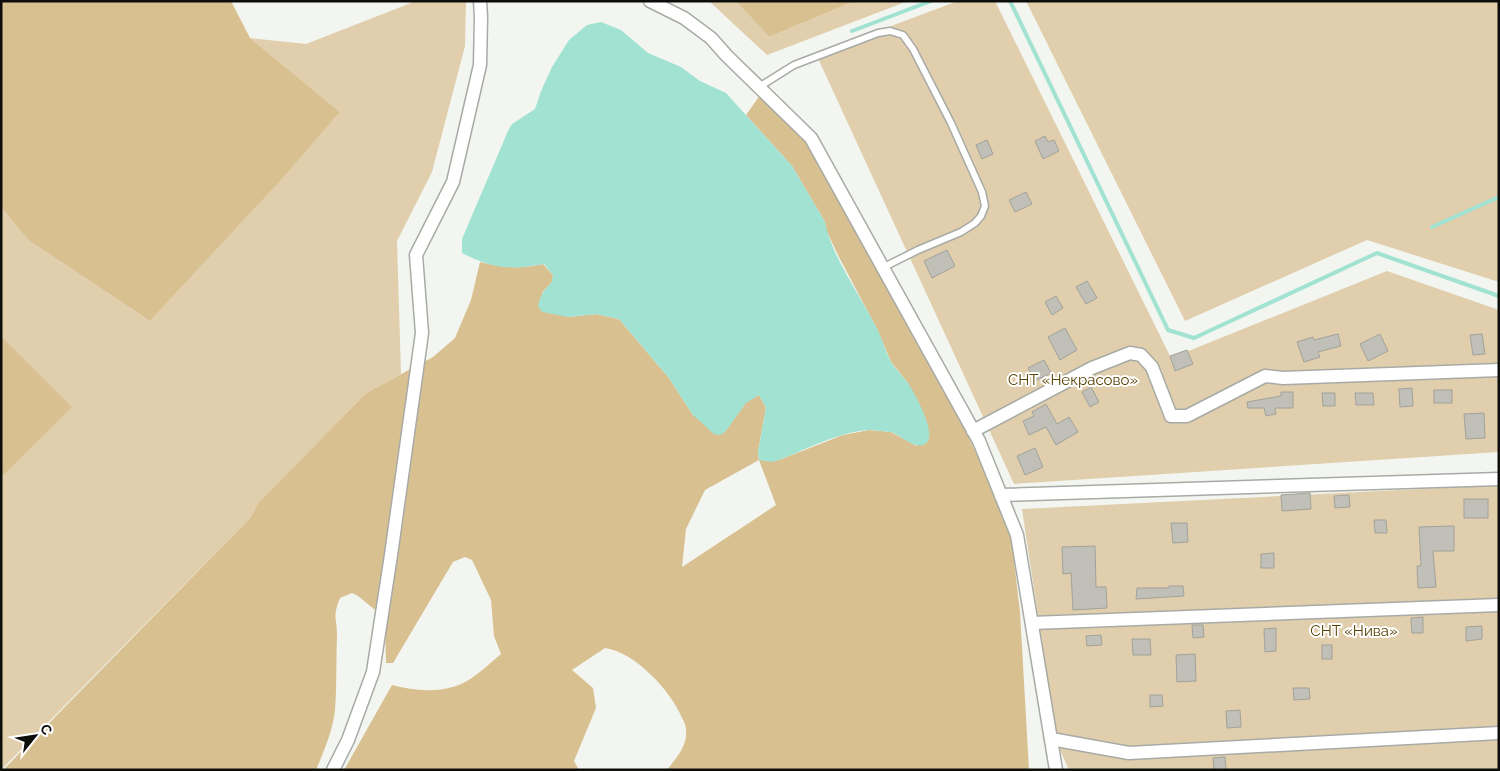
<svg xmlns="http://www.w3.org/2000/svg" width="1500" height="771" font-family="Raleway,sans-serif">
<style>
.green{fill:#e0ceac}
.forest{fill:#d9c091;fill-rule:evenodd}
.water{fill:#a1e2d3}
.lines{fill:none;stroke-linecap:round;stroke-linejoin:round}
.stream{stroke:#a1e2d3;stroke-width:4}
.building{fill:#c0c0b9;stroke:#a2a29b}
.lane-casing{stroke:#a8aba5;stroke-width:9}
.street-casing{stroke:#a8aba5;stroke-width:15}
.lane{stroke:#fff;stroke-width:6}
.street{stroke:#fff;stroke-width:12}
.labels{text-anchor:middle;stroke-width:4;stroke-linejoin:round;paint-order:stroke}
.park-label{font-size:15px;fill:#594102;stroke:#fff}
</style>
<rect width="100%" height="100%" fill="#f3f6f0"/>
<g class="green">
<polygon points="416,1 466,1 465,46 432,172 397,241 401,374 366,393 259,502 250,518 1,770 1,478 71,407 1,336 1,207 28,240 150,321 284,177 340,112 250,38 306,44"/>
<polygon points="709,1 736,1 769,37 855,1 908,1 767,55"/>
<polygon points="958,1 995,1 1171,358 1387,271 1499,310 1499,452 1014,484 816,54"/>
<polygon points="1026,1 1499,1 1499,282 1367,240 1185,321"/>
<polygon points="1499,485 1499,770 1069,770 1057,743 1022,509"/>
</g>
<g class="forest">
<polygon points="1,1 231,1 250,38 340,112 284,177 150,321 28,240 1,207"/>
<polygon points="736,1 855,1 769,37"/>
<path d="M 765,88 L 818,153 L 965,429 L 1010,527 L 1020,612 L 1029,770 L 667,770 C 676,758 688,746 686,729 C 686,726 684,721 682,718 C 671,691 635,652 605,648 L 572,670 L 593,688 L 596,708 L 574,761 L 579,770 L 344,770 L 392,685 C 415,691 445,694 467,681 C 479,674 490,663 501,654 L 494,636 L 491,600 L 472,560 L 465,557 L 453,562 L 393,663 L 386,663 L 385,627 L 380,614 L 358,596 L 352,593 L 340,598 C 332,618 337,617 337,636 C 336,661 337,686 335,710 C 333,730 324,751 316,770 L 3,770 L 250,518 L 259,502 L 366,393 L 433,357 L 455,338 L 471,300 L 480,262 C 505,268 518,269 543,264 L 553,275 L 552,282 L 542,293 L 568,317 L 596,314 L 619,319 L 669,378 L 693,415 L 725,432 L 746,402 L 759,395 L 766,408 L 758,452 L 759,460 L 779,460 L 843,435 L 869,430 L 891,432 L 917,446 L 908,383 L 891,362 L 878,331 L 839,257 L 826,230 L 825,222 L 792,166 L 746,115 ZM 759,460 L 776,505 L 682,567 L 686,529 L 705,490 Z"/>
<polygon points="1,336 72,407 1,478"/>
</g>
<path class="water" d="M 601,22 L 621,30 L 648,53 L 681,67 L 700,81 L 726,93 L 792,166 L 825,222 C 831,256 863,299 878,331 C 883,341 886,353 891,362 C 896,370 903,376 908,383 C 915,394 939,436 925,444 C 914,450 901,435 891,432 C 885,431 878,431 872,430 C 846,429 804,450 779,460 L 772,462 L 759,460 L 758,452 L 766,408 L 759,395 L 746,403 L 725,432 L 720,435 L 714,434 L 693,415 L 669,378 L 619,319 L 596,314 L 568,317 L 542,312 L 538,306 C 540,295 544,290 552,282 L 553,275 L 544,264 C 510,270 493,269 462,253 L 462,239 L 508,131 L 512,124 L 535,109 L 541,91 L 552,67 L 569,40 L 587,25 Z"/>
<g class="lines">
<g class="stream">
<polyline points="1010,1 1168,330 1194,338 1377,253 1499,296"/>
<polyline points="852,31 931,1"/>
<polyline points="1432,227 1499,197"/>
</g>
</g>
<g class="building">
<polygon points="1045,136 1048,142 1054,140 1059,151 1043,159 1035,141"/>
<polygon points="987,140 993,154 982,159 976,145"/>
<polygon points="1026,192 1032,204 1015,212 1009,200"/>
<polygon points="947,250 955,266 932,278 924,261"/>
<polygon points="1087,281 1097,298 1086,304 1076,287"/>
<polygon points="1056,296 1063,308 1052,315 1045,302"/>
<polygon points="1065,328 1077,350 1060,360 1048,337"/>
<polygon points="1338,334 1341,346 1318,352 1320,357 1304,362 1297,342 1313,337 1314,340"/>
<polygon points="1380,334 1388,351 1368,361 1360,344"/>
<polygon points="1482,334 1485,354 1473,355 1470,335"/>
<polygon points="1187,350 1193,364 1175,371 1170,356"/>
<polygon points="1044,360 1051,373 1035,381 1028,368"/>
<polygon points="1091,387 1099,402 1090,407 1082,392"/>
<polygon points="1412,388 1413,406 1400,407 1399,389"/>
<rect x="1434" y="390" width="18" height="13"/>
<polygon points="1281,392 1293,392 1293,408 1275,408 1276,414 1266,416 1264,408 1248,408 1247,402 1281,396"/>
<polygon points="1322,393 1335,393 1335,406 1323,406"/>
<polygon points="1355,393 1373,393 1374,405 1356,405"/>
<polygon points="1046,404 1057,424 1069,417 1078,432 1056,445 1046,427 1029,435 1023,421 1034,416 1032,412"/>
<polygon points="1484,413 1485,438 1466,439 1464,414"/>
<polygon points="1035,448 1043,467 1025,475 1017,456"/>
<polygon points="1310,493 1311,509 1282,511 1281,495"/>
<polygon points="1349,495 1350,507 1335,508 1334,496"/>
<rect x="1464" y="499" width="24" height="19"/>
<polygon points="1374,520 1386,520 1387,533 1375,533"/>
<polygon points="1171,523 1187,523 1188,542 1173,543"/>
<polygon points="1454,526 1454,551 1433,551 1436,587 1418,588 1417,566 1421,566 1419,527"/>
<polygon points="1095,546 1096,587 1106,587 1107,608 1073,610 1071,573 1063,574 1062,547"/>
<polygon points="1274,553 1274,568 1261,568 1261,554"/>
<polygon points="1169,586 1183,586 1184,596 1136,599 1137,588 1169,588"/>
<polygon points="1423,617 1423,633 1412,633 1411,618"/>
<polygon points="1192,625 1203,625 1204,637 1193,638"/>
<polygon points="1482,626 1482,639 1466,641 1466,627"/>
<polygon points="1276,628 1276,651 1265,652 1264,629"/>
<polygon points="1101,635 1102,645 1087,646 1086,636"/>
<polygon points="1132,639 1150,639 1151,655 1133,655"/>
<rect x="1322" y="645" width="10" height="14"/>
<polygon points="1195,654 1196,681 1177,682 1176,655"/>
<polygon points="1293,688 1309,688 1310,699 1294,700"/>
<polygon points="1150,695 1162,695 1163,706 1150,707"/>
<polygon points="1240,710 1241,727 1227,728 1226,711"/>
<polygon points="1225,757 1226,770 1214,770 1213,758"/>
</g>
<g class="lines">
<g class="lane-casing">
<polyline id="lane" points="759,87 794,65 878,33 890,31 903,35 913,49 951,123 982,192 985,206 981,216 975,223 961,232 918,250 882,268"/>
</g>
<g class="street-casing">
<g id="street">
<polyline points="650,1 684,18 711,38 726,55 811,138 979,441 1017,535 1056,770"/>
<polyline points="973,431 1092,368 1130,353 1141,355 1152,367 1171,416 1187,416 1265,376 1283,378 1499,370"/>
<polyline points="1001,495 1499,479"/>
<polyline points="1032,623 1499,605"/>
<polyline points="1051,739 1129,753 1499,733"/>
<polyline points="333,770 348,740 373,672 391,555 422,333 416,255 453,182 480,65 481,17 480,1"/>
</g>
</g>
<use href="#lane" class="lane"/>
<use href="#street" class="street"/>
</g>
<g class="labels">
<g class="park-label">
<text x="1073" y="385">СНТ «Некрасово»</text>
<text x="1354" y="636">СНТ «Нива»</text>
</g>
</g>
<rect width="1500" height="771" fill="none" stroke="#0d0e0c" stroke-width="5"/>
<g transform="translate(35 736) rotate(60)" stroke="#ffffff" stroke-width="4" paint-order="stroke">
<path d="M0-4L9 19L0 12L-9 19Z" fill="#0d0e0c"/>
<text y="-8" font-size="14" font-weight="bold" text-anchor="middle" fill="#0d0e0c">С</text>
</g>
</svg>
